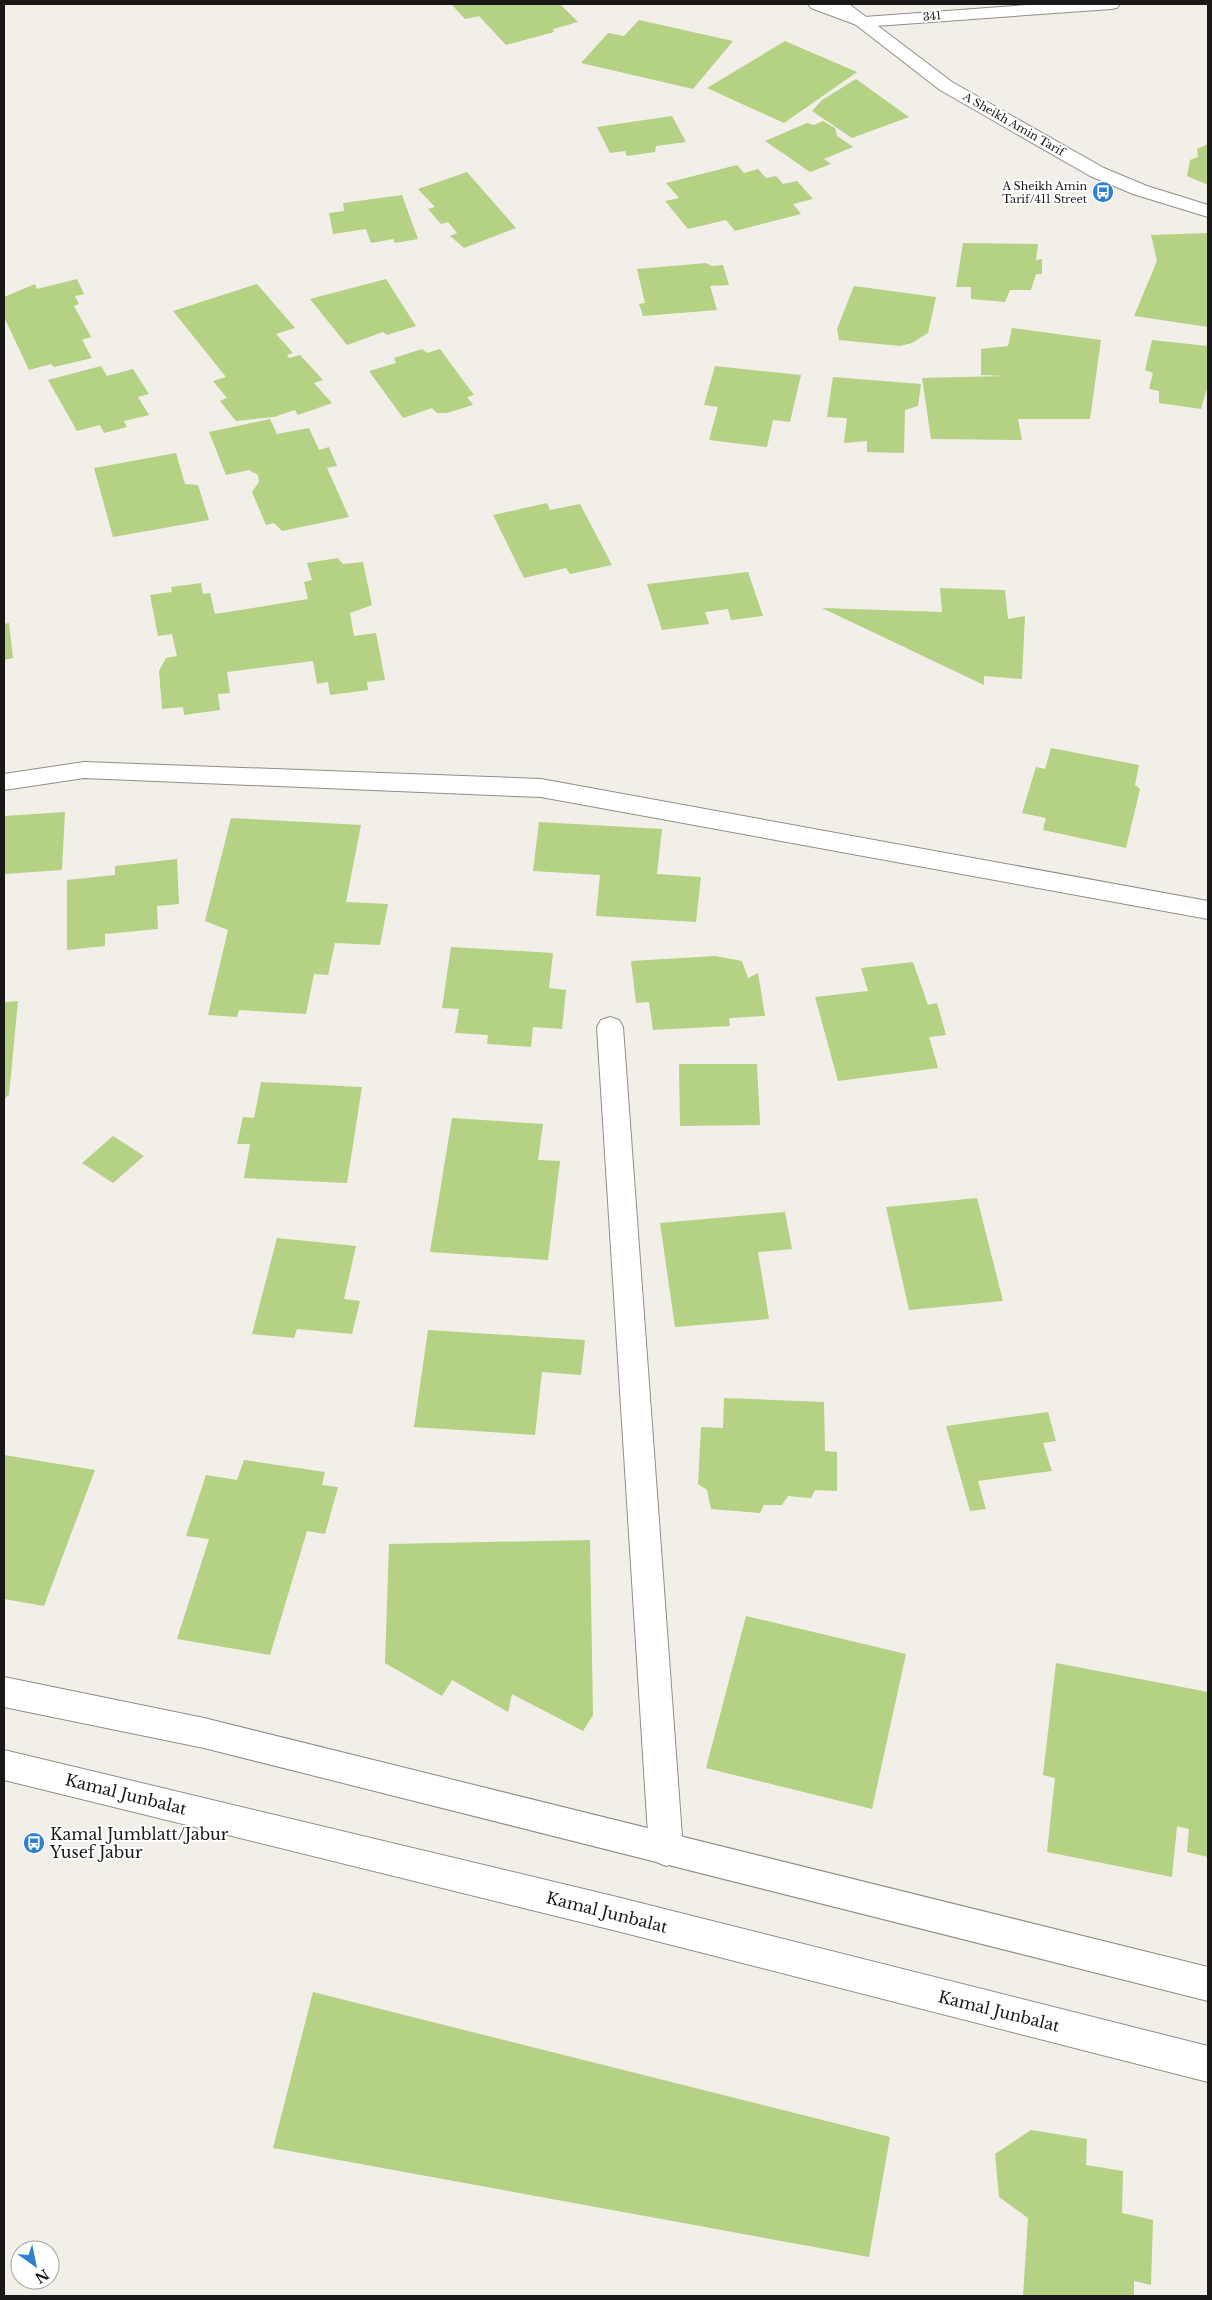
<svg xmlns="http://www.w3.org/2000/svg" width="1212" height="2300" font-family="'Libre Baskerville',serif">
<style>
.building{fill:#b5d184}
.lines{fill:none;stroke-linecap:round;stroke-linejoin:round}
.minor-casing{stroke:#908e87;stroke-width:2}
.tertiary-casing{stroke:#908e87;stroke-width:2}
.secondary-casing{stroke:#908e87;stroke-width:2}
.minor{fill:#fff;fill-rule:evenodd}
.tertiary{fill:#fff;fill-rule:evenodd}
.secondary{fill:#fff;fill-rule:evenodd}
.labels{text-anchor:middle;stroke-width:4;stroke-linejoin:round;paint-order:stroke}
.far-street-label{font-size:11px;fill:#191816;stroke:#fff}
.far-poi-label{font-size:11px;fill:#191816;stroke:#fff;text-anchor:end}
.near-street-label{font-size:16px;fill:#191816;stroke:#fff}
.near-poi-label{font-size:16px;fill:#191816;stroke:#fff;text-anchor:start}
</style>
<rect width="100%" height="100%" fill="#f1efe7"/>
<g class="building">
<polygon points="451,4 560,4 578,22 553,29 554,32 506,45 479,16 465,19"/>
<polygon points="639,20 733,41 693,89 581,63 608,33 624,36"/>
<polygon points="785,41 857,72 784,123 707,88"/>
<polygon points="856,79 909,117 852,138 812,111 822,100"/>
<polygon points="672,116 686,142 656,146 655,152 627,156 625,151 610,153 597,127"/>
<polygon points="823,121 835,128 837,136 853,147 824,159 831,164 810,172 765,141 807,123 814,125"/>
<polygon points="1208,144 1208,185 1187,176 1190,160 1198,157 1197,149"/>
<polygon points="737,165 744,173 758,169 766,178 776,176 783,184 797,181 813,199 793,204 801,214 735,231 726,220 688,229 665,201 679,198 666,183"/>
<polygon points="467,172 516,228 464,248 450,236 457,233 448,222 441,224 428,209 435,207 418,189"/>
<polygon points="402,195 418,239 395,243 393,239 371,243 366,229 333,234 329,213 344,211 343,203"/>
<polygon points="1208,233 1208,327 1134,316 1157,261 1151,235"/>
<polygon points="963,243 1038,244 1036,260 1042,259 1042,274 1036,274 1031,290 1010,290 1005,302 971,299 971,287 956,287"/>
<polygon points="706,263 712,266 723,265 729,285 710,286 717,310 643,316 639,304 645,303 637,269"/>
<polygon points="77,279 84,294 75,296 79,304 74,306 91,337 82,340 92,358 54,367 51,364 29,370 4,317 4,297 35,284 37,289"/>
<polygon points="386,279 416,326 387,335 383,332 347,345 310,299"/>
<polygon points="257,284 295,328 276,334 293,353 287,355 289,358 300,355 323,380 314,383 332,403 298,415 295,410 274,417 236,421 220,401 227,398 213,381 226,377 173,311"/>
<polygon points="854,286 936,297 928,333 912,343 900,346 839,340 837,329"/>
<polygon points="1012,328 1101,340 1090,419 1018,419 1022,440 931,439 922,378 1005,376 981,375 981,349 1008,346"/>
<polygon points="1152,340 1208,346 1208,385 1201,409 1159,403 1159,391 1149,389 1153,373 1145,370"/>
<polygon points="422,349 427,353 440,349 474,395 467,397 473,405 447,413 437,413 432,408 403,418 369,371 396,363 394,358"/>
<polygon points="101,366 107,376 133,369 149,394 138,397 149,415 124,421 127,427 104,433 100,425 77,431 48,380"/>
<polygon points="715,366 801,375 790,422 773,420 767,447 709,440 718,407 704,405"/>
<polygon points="833,377 921,384 918,406 905,410 904,453 867,452 867,441 844,443 847,418 827,417"/>
<polygon points="270,419 277,434 309,428 319,450 329,447 337,466 327,468 349,517 282,531 274,523 266,525 252,492 259,482 258,475 249,470 226,475 209,432"/>
<polygon points="176,453 185,484 198,485 209,520 113,537 94,468"/>
<polygon points="547,503 550,510 580,504 612,565 570,574 566,568 524,578 493,515"/>
<polygon points="338,558 343,564 363,562 372,605 350,613 354,636 376,633 385,680 367,682 368,690 330,695 328,682 317,684 313,661 227,672 230,693 218,694 220,710 184,715 183,707 162,709 159,671 166,658 177,656 172,634 158,636 150,595 172,592 171,587 201,583 203,594 210,593 215,614 308,599 304,582 312,580 307,563"/>
<polygon points="748,572 763,616 731,620 728,609 705,612 709,624 662,630 647,584"/>
<polygon points="940,588 1005,590 1008,619 1025,616 1022,679 984,676 984,685 822,608 942,612"/>
<polygon points="9,623 13,658 4,660 4,624"/>
<polygon points="1051,748 1139,765 1135,785 1140,789 1126,848 1043,830 1046,818 1022,813 1036,767 1045,769"/>
<polygon points="65,812 62,870 4,874 4,816"/>
<polygon points="231,818 361,825 346,902 388,904 380,945 335,943 328,975 314,974 306,1014 239,1010 237,1017 208,1015 228,930 205,921"/>
<polygon points="539,822 662,829 657,874 701,877 696,922 596,916 600,875 533,871"/>
<polygon points="177,859 179,904 157,906 158,929 105,934 105,946 67,950 67,880 115,875 115,866"/>
<polygon points="451,947 553,953 549,988 566,990 562,1029 533,1027 531,1047 487,1044 488,1035 455,1033 459,1009 442,1008"/>
<polygon points="715,956 742,961 748,978 758,973 765,1016 729,1018 730,1026 653,1030 649,1002 636,1003 631,961"/>
<polygon points="913,962 928,1005 937,1003 946,1035 929,1037 938,1068 838,1081 815,997 868,991 861,968"/>
<polygon points="18,1001 9,1095 4,1099 4,1002"/>
<polygon points="679,1064 757,1064 760,1125 680,1126"/>
<polygon points="261,1082 362,1087 347,1183 244,1178 250,1144 237,1144 243,1117 254,1118"/>
<polygon points="452,1118 543,1124 538,1160 560,1161 548,1260 430,1252"/>
<polygon points="113,1136 144,1156 113,1183 82,1163"/>
<polygon points="977,1198 1003,1301 909,1310 886,1207"/>
<polygon points="785,1212 792,1249 758,1252 769,1319 675,1327 660,1223"/>
<polygon points="277,1238 356,1246 344,1299 360,1301 352,1334 297,1329 294,1338 252,1334"/>
<polygon points="428,1330 585,1340 581,1375 542,1372 535,1435 414,1427"/>
<polygon points="724,1398 824,1402 825,1451 837,1452 837,1491 815,1490 811,1498 788,1496 782,1505 764,1505 760,1513 711,1509 707,1490 698,1484 701,1427 723,1428"/>
<polygon points="1048,1412 1056,1441 1043,1443 1052,1471 978,1481 986,1509 970,1511 946,1426"/>
<polygon points="4,1455 95,1470 44,1606 4,1599"/>
<polygon points="244,1460 325,1472 322,1485 338,1487 325,1534 307,1531 270,1655 177,1639 209,1539 186,1536 206,1475 237,1480"/>
<polygon points="590,1540 593,1715 583,1731 512,1694 508,1712 452,1680 442,1696 385,1663 389,1544"/>
<polygon points="746,1616 906,1654 872,1809 706,1768"/>
<polygon points="1056,1663 1208,1692 1208,1857 1187,1852 1189,1829 1177,1826 1172,1877 1047,1852 1055,1778 1043,1775"/>
<polygon points="313,1992 890,2137 869,2257 273,2148"/>
<polygon points="1031,2130 1087,2139 1086,2165 1123,2171 1122,2213 1153,2220 1151,2285 1134,2281 1134,2296 1023,2296 1028,2218 999,2197 995,2154"/>
</g>
<g class="lines">
<g class="minor-casing">
<g id="minor">
<polygon points="808,4 832,4 864,17 1041,4 1120,4 1117,8 1111,9 862,27 811,8"/>
<polygon points="84,762 541,779 1208,901 1208,919 541,797 84,778 4,790 4,774"/>
<polygon points="610,1017 619,1020 623,1027 683,1850 678,1861 666,1866 654,1861 649,1850 597,1027 601,1020"/>
</g>
</g>
<g class="tertiary-casing">
<polygon id="tertiary" points="829,4 849,4 952,82 1104,168 1147,186 1208,205 1208,217 1133,194 1090,176 940,90"/>
</g>
<g class="secondary-casing">
<g id="secondary">
<polygon points="4,1677 204,1718 1208,1967 1208,2001 204,1748 4,1707"/>
<polygon points="4,1750 617,1897 1208,2046 1208,2082 617,1931 4,1780"/>
</g>
</g>
<use href="#minor" class="minor"/>
<use href="#tertiary" class="tertiary"/>
<use href="#secondary" class="secondary"/>
</g>
<defs>
<g id="bus-disc" transform="scale(1.125)"><circle r="9.5" fill="#3080cf" stroke="#fff"/><path d="M-5-6H5V4H4V6H2V4H-2V6H-4V4H-5ZM-3.5-4V0h7V-4ZM-3.5 1.2v1.5H-2V1.2ZM2 1.2v1.5H3.5V1.2Z" fill="#fff"/></g>
</defs>
<g fill-rule="evenodd">
<use href="#bus-disc" x="1103" y="192"/>
<use href="#bus-disc" x="34" y="1843"/>
</g>
<g class="labels">
<g class="far-street-label">
<text transform="translate(932 16) rotate(-5)" y="4">341</text>
<text transform="translate(1014 124) rotate(30)" y="4">A Sheikh Amin Tarif</text>
</g>
<g class="far-poi-label">
<text x="1087" y="190">A Sheikh Amin<tspan x="1087" dy="13">Tarif/411 Street</tspan></text>
</g>
<g class="near-street-label">
<text transform="translate(126 1794) rotate(14)" y="6">Kamal Junbalat</text>
<text transform="translate(607 1912) rotate(14)" y="6">Kamal Junbalat</text>
<text transform="translate(999 2011) rotate(14)" y="6">Kamal Junbalat</text>
</g>
<g class="near-poi-label">
<text x="50" y="1840">Kamal Jumblatt/Jabur<tspan x="50" dy="18">Yusef Jabur</tspan></text>
</g>
</g>
<rect width="1212" height="2300" fill="none" stroke="#191816" stroke-width="10"/>
<g transform="translate(35 2265) rotate(147)"><circle r="24" fill="#ffffff" stroke="#a3a3a2"/>
<path d="M0-4L9 19L0 12L-9 19Z" fill="#3080cf"/>
<text y="-8" font-size="14" font-weight="bold" text-anchor="middle" fill="#191816">N</text>
</g>
</svg>
